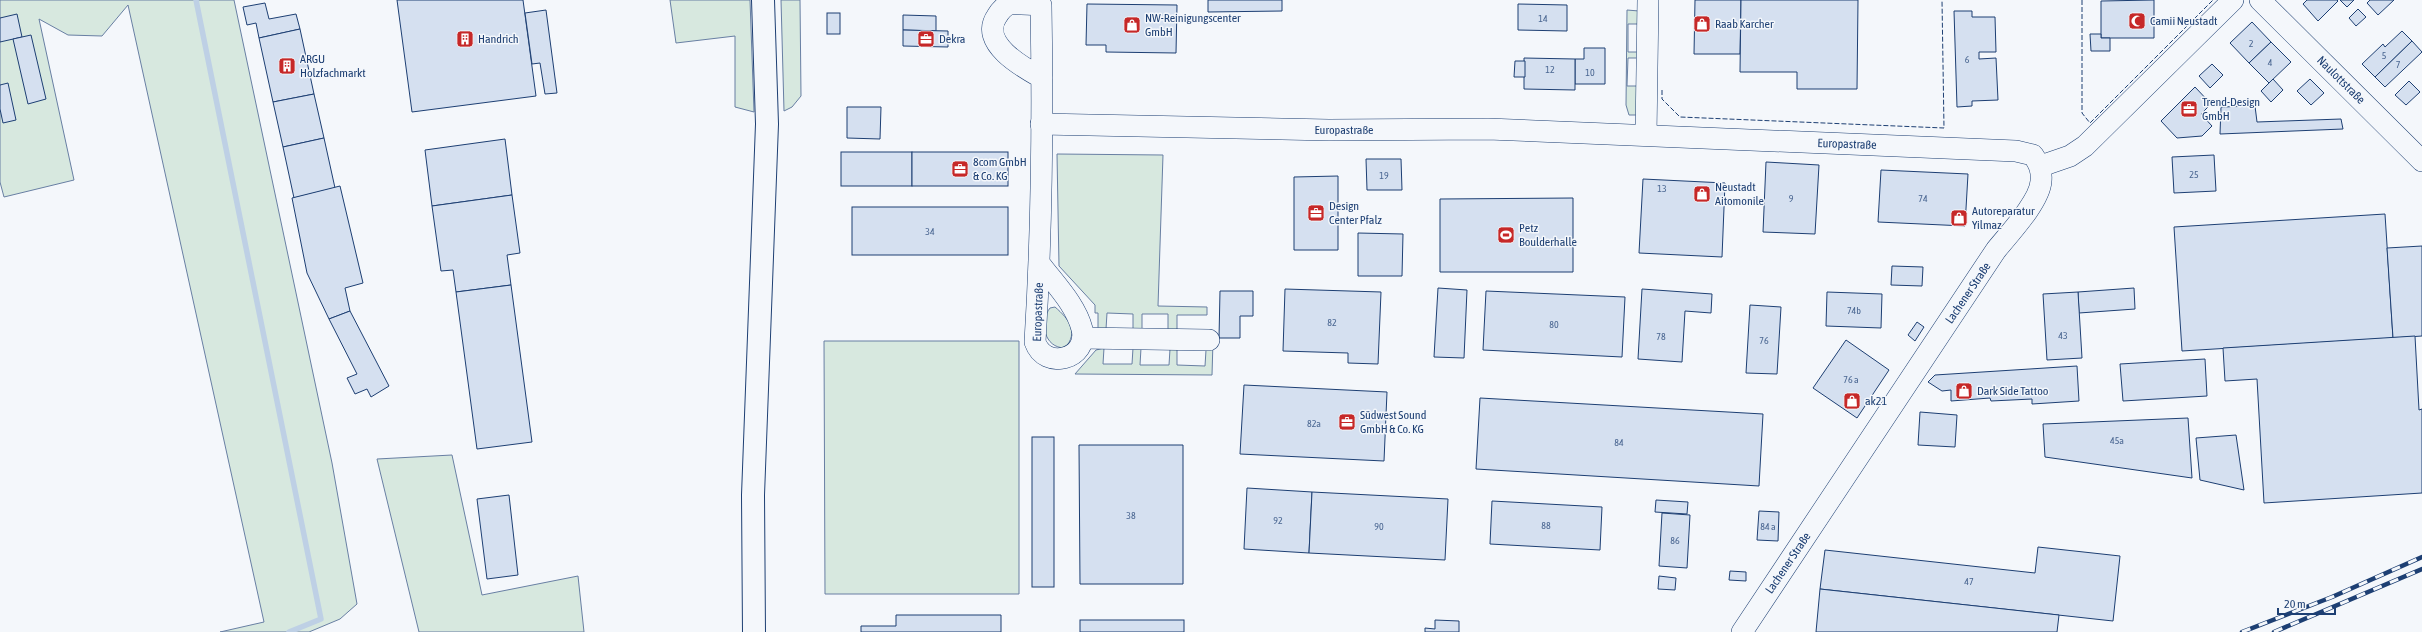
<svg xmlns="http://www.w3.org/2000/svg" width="2422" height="632" font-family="'Asap Condensed',sans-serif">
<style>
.green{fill:#d7e8df;stroke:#687fa3}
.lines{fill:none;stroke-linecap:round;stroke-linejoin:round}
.stream{stroke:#bed0e5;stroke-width:5.5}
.building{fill:#d5e0f0;stroke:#1d3f73}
.minor-casing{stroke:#1d3f73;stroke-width:22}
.major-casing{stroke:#1d3f73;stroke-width:24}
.minor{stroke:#f4f7fb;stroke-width:21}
.major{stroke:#f4f7fb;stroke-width:22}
.rail-casing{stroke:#1d3f73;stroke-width:4.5}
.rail{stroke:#f4f7fb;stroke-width:3;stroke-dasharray:9;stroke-linecap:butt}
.fence{stroke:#1d3f73;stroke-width:1;stroke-dasharray:5 2;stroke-linecap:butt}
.labels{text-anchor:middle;stroke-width:3;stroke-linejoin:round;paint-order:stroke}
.number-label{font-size:10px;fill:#4b6792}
.poi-label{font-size:12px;fill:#1d3f73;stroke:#f4f7fb;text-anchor:start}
.street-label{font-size:12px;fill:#1d3f73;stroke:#f4f7fb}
</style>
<rect width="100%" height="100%" fill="#f4f7fb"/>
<g class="green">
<polygon points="0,0 234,0 332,463 357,604 340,619 309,632 220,632 264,622 128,5 102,36 68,35 39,19 74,180 4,197 0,182"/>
<polygon points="670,0 750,0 754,112 735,107 735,36 676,43"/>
<polygon points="781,0 800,0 801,96 792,107 784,111"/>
<polygon points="1627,10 1639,11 1639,24 1628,24 1628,52 1638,52 1638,58 1628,58 1627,86 1638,86 1638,115 1629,115 1626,105"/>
<polygon points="1057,154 1163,155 1158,306 1207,307 1207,315 1177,315 1177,330 1168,330 1168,314 1142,314 1142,329 1133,329 1133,314 1107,313 1106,329 1098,329 1098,313 1095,313 1095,305 1059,266"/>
<path d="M 1055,307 C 1069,319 1079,332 1065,348 C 1044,348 1039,322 1050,308 Z"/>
<polygon points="824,341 1019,341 1019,594 825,594"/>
<polygon points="1213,341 1212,375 1075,374 1096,350 1104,348 1103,364 1132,364 1133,348 1141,348 1140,365 1169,365 1170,349 1177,349 1177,365 1205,366 1206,350"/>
<polygon points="452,455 482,595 578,576 584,632 419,632 377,459"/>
</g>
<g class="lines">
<polyline class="stream" points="196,0 321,619 289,632"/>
</g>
<g class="building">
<polygon points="397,0 523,0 536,96 412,112"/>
<polygon points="1208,0 1282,0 1282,11 1208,12"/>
<polygon points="1695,0 1741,0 1740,54 1694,54"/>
<polygon points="1741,0 1858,0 1857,89 1797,89 1797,72 1740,72"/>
<polygon points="2154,0 2154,38 2101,38 2101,1"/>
<polygon points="2307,0 2337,0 2338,1 2318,21 2303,4"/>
<polygon points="2340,0 2354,0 2347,7"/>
<polygon points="2370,0 2394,0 2378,15 2367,3"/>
<polygon points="265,3 269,19 296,14 300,29 259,38 256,23 247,25 243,7"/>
<polygon points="1087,4 1177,5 1176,53 1106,52 1106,45 1086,45"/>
<polygon points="1518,4 1567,5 1567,31 1518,30"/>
<polygon points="2358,9 2366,17 2356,26 2349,18"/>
<polygon points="546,10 557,93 545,94 540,63 532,64 525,13"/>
<polygon points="1954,11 1972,11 1972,17 1995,17 1996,52 1979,52 1979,59 1996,58 1998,100 1972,101 1972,106 1957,107"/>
<rect x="827" y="13" width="13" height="21"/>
<polygon points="17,14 22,37 0,42 0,18"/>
<polygon points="903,15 936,16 936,31 903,30"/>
<polygon points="2252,22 2271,42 2249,63 2230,43"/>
<polygon points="300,29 314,94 273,102 259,38"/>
<polygon points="903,30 948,31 948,47 903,46"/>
<polygon points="2402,31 2412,41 2375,77 2362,64 2383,44 2385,47"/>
<polygon points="2090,34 2101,34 2101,38 2110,38 2110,51 2091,51"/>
<polygon points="31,35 46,99 28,104 13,39"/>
<polygon points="2412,41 2422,52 2385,87 2375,77"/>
<polygon points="2271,42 2291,62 2269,83 2249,63"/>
<polygon points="1584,48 1605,48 1605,84 1575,84 1575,59 1584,59"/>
<polygon points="1524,58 1575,59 1575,90 1524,89"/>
<polygon points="1515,61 1525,61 1525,77 1514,77"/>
<polygon points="2212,64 2223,75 2210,88 2199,76"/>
<polygon points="2273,79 2283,90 2271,102 2261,91"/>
<polygon points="2310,79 2324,93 2311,105 2297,91"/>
<polygon points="2409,81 2420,92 2406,105 2395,95"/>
<polygon points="8,83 16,120 3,123 0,109 0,85"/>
<polygon points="2195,87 2211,104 2201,114 2212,126 2202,136 2177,138 2161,121"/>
<polygon points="314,94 324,138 283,147 273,102"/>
<polygon points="2255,106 2257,122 2341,119 2343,129 2220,134 2221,107"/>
<polygon points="847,107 881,107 880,139 847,138"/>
<polygon points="324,138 335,188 294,198 283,147"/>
<polygon points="505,139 512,195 432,206 425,150"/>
<rect x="841" y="152" width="71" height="34"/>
<rect x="912" y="152" width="96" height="34"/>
<polygon points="2214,155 2216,191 2174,193 2172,157"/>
<polygon points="1366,159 1401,159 1402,190 1367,190"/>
<polygon points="1766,162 1819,165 1815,234 1763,232"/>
<polygon points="1881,170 1968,174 1965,226 1878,222"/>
<polygon points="1338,176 1338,250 1294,250 1294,177"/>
<polygon points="1643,179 1725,183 1722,257 1639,253"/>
<polygon points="340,186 363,283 345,288 350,311 329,319 307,273 292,198"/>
<polygon points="512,195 520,253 507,255 511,285 456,292 453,270 441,271 432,206"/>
<polygon points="1573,198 1573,272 1440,272 1440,199"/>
<rect x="852" y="207" width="156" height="48"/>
<polygon points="2385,214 2393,338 2182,351 2174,227"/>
<polygon points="1358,233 1403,234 1402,276 1358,276"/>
<polygon points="2422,246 2422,336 2393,338 2387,248"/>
<polygon points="1892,266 1923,267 1922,286 1891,285"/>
<polygon points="511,285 532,442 477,449 456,292"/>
<polygon points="1438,288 1467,290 1464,358 1434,357"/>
<polygon points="2134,288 2135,309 2079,313 2078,292"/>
<polygon points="1285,289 1381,292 1378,364 1348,363 1348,353 1283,351"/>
<polygon points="1642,289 1712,294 1711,313 1685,311 1682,362 1638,359"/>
<polygon points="1220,291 1253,291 1253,316 1240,316 1240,338 1219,338"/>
<polygon points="1486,291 1625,297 1622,357 1483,350"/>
<polygon points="1827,292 1882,294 1881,328 1826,326"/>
<polygon points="2078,292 2082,358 2047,360 2043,294"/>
<polygon points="1750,305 1781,307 1777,374 1746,373"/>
<polygon points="350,311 389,386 371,397 367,389 355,394 347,378 357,374 329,319"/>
<polygon points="1917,322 1924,327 1915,341 1908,335"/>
<polygon points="2415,336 2419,410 2422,409 2422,493 2264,503 2257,379 2225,381 2223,348"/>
<polygon points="1846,340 1889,370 1857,418 1813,388"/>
<polygon points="2205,359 2207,396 2123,401 2120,364"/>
<polygon points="2077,366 2079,401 2032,404 2032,399 1991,401 1990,398 1951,401 1951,390 1942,391 1928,382 1935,375"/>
<polygon points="1244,385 1387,392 1384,461 1240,454"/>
<polygon points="1480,398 1763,414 1759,486 1476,469"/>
<polygon points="1920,412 1957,415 1955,447 1918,445"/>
<polygon points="2188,418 2192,478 2045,457 2043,424"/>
<polygon points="2236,435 2244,490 2200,480 2196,438"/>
<rect x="1032" y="437" width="22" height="150"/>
<polygon points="1079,445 1183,445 1183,584 1080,584"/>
<polygon points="1247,488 1312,492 1309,553 1244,549"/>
<polygon points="1312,492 1448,499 1445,560 1309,553"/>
<polygon points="509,495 518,575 487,579 477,499"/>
<polygon points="1656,500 1688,502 1687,514 1655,512"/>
<polygon points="1492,501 1602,507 1600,550 1490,544"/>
<polygon points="1759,511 1779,512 1778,541 1757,540"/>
<polygon points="1662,513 1690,515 1687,568 1659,566"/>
<polygon points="2038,547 2120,556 2113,621 1820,589 1825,550 2035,573"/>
<polygon points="1730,571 1746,572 1746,581 1729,580"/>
<polygon points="1659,576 1676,578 1675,590 1658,589"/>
<polygon points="1820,589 2059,615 2057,632 1816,632"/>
<polygon points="896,615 1001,615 1001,632 861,632 861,626 896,626"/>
<rect x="1080" y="620" width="104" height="12"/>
<polygon points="1435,620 1459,621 1459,632 1425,632 1425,628 1435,629"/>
</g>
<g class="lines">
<g class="minor-casing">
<g id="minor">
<polyline points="2260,0 2422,161"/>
<path d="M 1041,124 L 1329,130 L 1488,129 L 2016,151 L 2033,155 C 2039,164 2042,170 2041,181 C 2040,201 2009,234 1996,250 L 1742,632"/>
<polyline points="1646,135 1648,0"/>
<polyline points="2041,166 2070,156 2085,146 2233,0"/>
<path d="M 1040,264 C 1055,284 1076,305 1082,329 C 1089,359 1045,371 1035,342 C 1042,229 1043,117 1041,5 C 1031,5 1019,3 1010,4 C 1004,6 1000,11 997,16 C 978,43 1024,68 1042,78"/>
<polyline points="1083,338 1209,340"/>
</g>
</g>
<g class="major-casing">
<polyline id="major" points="754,632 753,495 767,124 763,0"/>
</g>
<use href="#minor" class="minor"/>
<use href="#major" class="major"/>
<g class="rail-casing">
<g id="rail">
<polyline points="2242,632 2332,597 2422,557"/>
<polyline points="2274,632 2422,569"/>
</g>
</g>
<use href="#rail" class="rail"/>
<g class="fence">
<polyline points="2082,0 2082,113 2090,123 2213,0"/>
<polyline points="1662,90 1662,99 1680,117 1944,128 1942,0"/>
</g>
</g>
<defs>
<g id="mosque-square" transform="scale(0.9)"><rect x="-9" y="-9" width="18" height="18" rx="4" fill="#c62828" stroke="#f4f7fb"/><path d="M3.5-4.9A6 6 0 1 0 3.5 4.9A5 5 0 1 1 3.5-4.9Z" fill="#fff"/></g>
<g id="shop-square" transform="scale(0.9)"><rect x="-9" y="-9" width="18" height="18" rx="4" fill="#c62828" stroke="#f4f7fb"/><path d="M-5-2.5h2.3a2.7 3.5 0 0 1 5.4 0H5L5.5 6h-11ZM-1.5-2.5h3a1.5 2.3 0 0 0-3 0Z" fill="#fff"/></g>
<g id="building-square" transform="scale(0.9)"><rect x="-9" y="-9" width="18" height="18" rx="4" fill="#c62828" stroke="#f4f7fb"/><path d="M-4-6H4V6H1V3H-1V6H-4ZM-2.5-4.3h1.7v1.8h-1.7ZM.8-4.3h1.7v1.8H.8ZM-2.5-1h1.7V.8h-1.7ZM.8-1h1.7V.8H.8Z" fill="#fff"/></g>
<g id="office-square" transform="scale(0.9)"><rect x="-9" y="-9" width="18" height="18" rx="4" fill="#c62828" stroke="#f4f7fb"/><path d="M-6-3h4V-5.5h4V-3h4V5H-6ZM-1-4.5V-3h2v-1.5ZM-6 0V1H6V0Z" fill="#fff"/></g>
<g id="stadium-square" transform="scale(0.9)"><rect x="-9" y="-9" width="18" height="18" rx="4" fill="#c62828" stroke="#f4f7fb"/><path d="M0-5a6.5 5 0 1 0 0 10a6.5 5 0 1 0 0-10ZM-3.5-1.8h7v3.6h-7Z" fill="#fff"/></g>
</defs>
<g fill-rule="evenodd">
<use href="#mosque-square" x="2137" y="21"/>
<use href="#shop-square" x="1702" y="24"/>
<use href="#shop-square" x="1132" y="25"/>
<use href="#building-square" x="465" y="39"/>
<use href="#office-square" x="926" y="39"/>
<use href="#building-square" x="287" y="66"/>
<use href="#office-square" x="2189" y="109"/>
<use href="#office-square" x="960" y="169"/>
<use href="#shop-square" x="1702" y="194"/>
<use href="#office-square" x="1316" y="213"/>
<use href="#shop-square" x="1959" y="218"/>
<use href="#stadium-square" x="1506" y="235"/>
<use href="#shop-square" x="1964" y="391"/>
<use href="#shop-square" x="1852" y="401"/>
<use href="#office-square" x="1347" y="422"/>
</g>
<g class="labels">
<g class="number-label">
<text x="1543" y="22">14</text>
<text x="2251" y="47">2</text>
<text x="2384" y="59">5</text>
<text x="1967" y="63">6</text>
<text x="2270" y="66">4</text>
<text x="2398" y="68">7</text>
<text x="1550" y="73">12</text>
<text x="1590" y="76">10</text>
<text x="2194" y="178">25</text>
<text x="1384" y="179">19</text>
<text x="1662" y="192">13</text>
<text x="1791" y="202">9</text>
<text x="1923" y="202">74</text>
<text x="930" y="235">34</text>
<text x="1854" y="314">74b</text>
<text x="1332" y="326">82</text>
<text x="1554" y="328">80</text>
<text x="2063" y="339">43</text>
<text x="1661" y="340">78</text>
<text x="1764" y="344">76</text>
<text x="1851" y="383">76 a</text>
<text x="1314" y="427">82a</text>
<text x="2117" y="444">45a</text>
<text x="1619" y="446">84</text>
<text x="1131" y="519">38</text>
<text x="1278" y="524">92</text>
<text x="1546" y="529">88</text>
<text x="1379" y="530">90</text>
<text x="1768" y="530">84 a</text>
<text x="1675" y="544">86</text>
<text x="1969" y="585">47</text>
</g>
<g class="poi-label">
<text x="1145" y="22">NW-Reinigungscenter<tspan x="1145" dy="14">GmbH</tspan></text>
<text x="2150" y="25">Camii Neustadt</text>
<text x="1715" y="28">Raab Karcher</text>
<text x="478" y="43">Handrich</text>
<text x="939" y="43">Dekra</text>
<text x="300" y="63">ARGU<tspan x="300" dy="14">Holzfachmarkt</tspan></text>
<text x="2202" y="106">Trend-Design<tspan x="2202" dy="14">GmbH</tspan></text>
<text x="973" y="166">8com GmbH<tspan x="973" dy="14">&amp; Co. KG</tspan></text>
<text x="1715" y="191">Neustadt<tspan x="1715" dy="14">Aitomonile</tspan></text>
<text x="1329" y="210">Design<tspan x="1329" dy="14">Center Pfalz</tspan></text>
<text x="1972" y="215">Autoreparatur<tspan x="1972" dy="14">Yilmaz</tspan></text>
<text x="1519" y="232">Petz<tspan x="1519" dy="14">Boulderhalle</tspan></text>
<text x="1977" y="395">Dark Side Tattoo</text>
<text x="1865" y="405">ak21</text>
<text x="1360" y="419">Südwest Sound<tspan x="1360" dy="14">GmbH &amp; Co. KG</tspan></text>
</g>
<g class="street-label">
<text transform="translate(2341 80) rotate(45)" y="4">Naulottstraße</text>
<text x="1344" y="134">Europastraße</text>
<text transform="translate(1847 144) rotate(2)" y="4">Europastraße</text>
<text transform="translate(1968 293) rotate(-56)" y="4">Lachener Straße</text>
<text transform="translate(1038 312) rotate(-88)" y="4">Europastraße</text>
<text transform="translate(1788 563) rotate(-56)" y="4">Lachener Straße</text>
</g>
</g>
<path d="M2278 608v6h57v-6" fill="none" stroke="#1d3f73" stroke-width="2"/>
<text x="2284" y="608" font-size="12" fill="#1d3f73" stroke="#f4f7fb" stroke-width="3" paint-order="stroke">20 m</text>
</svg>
